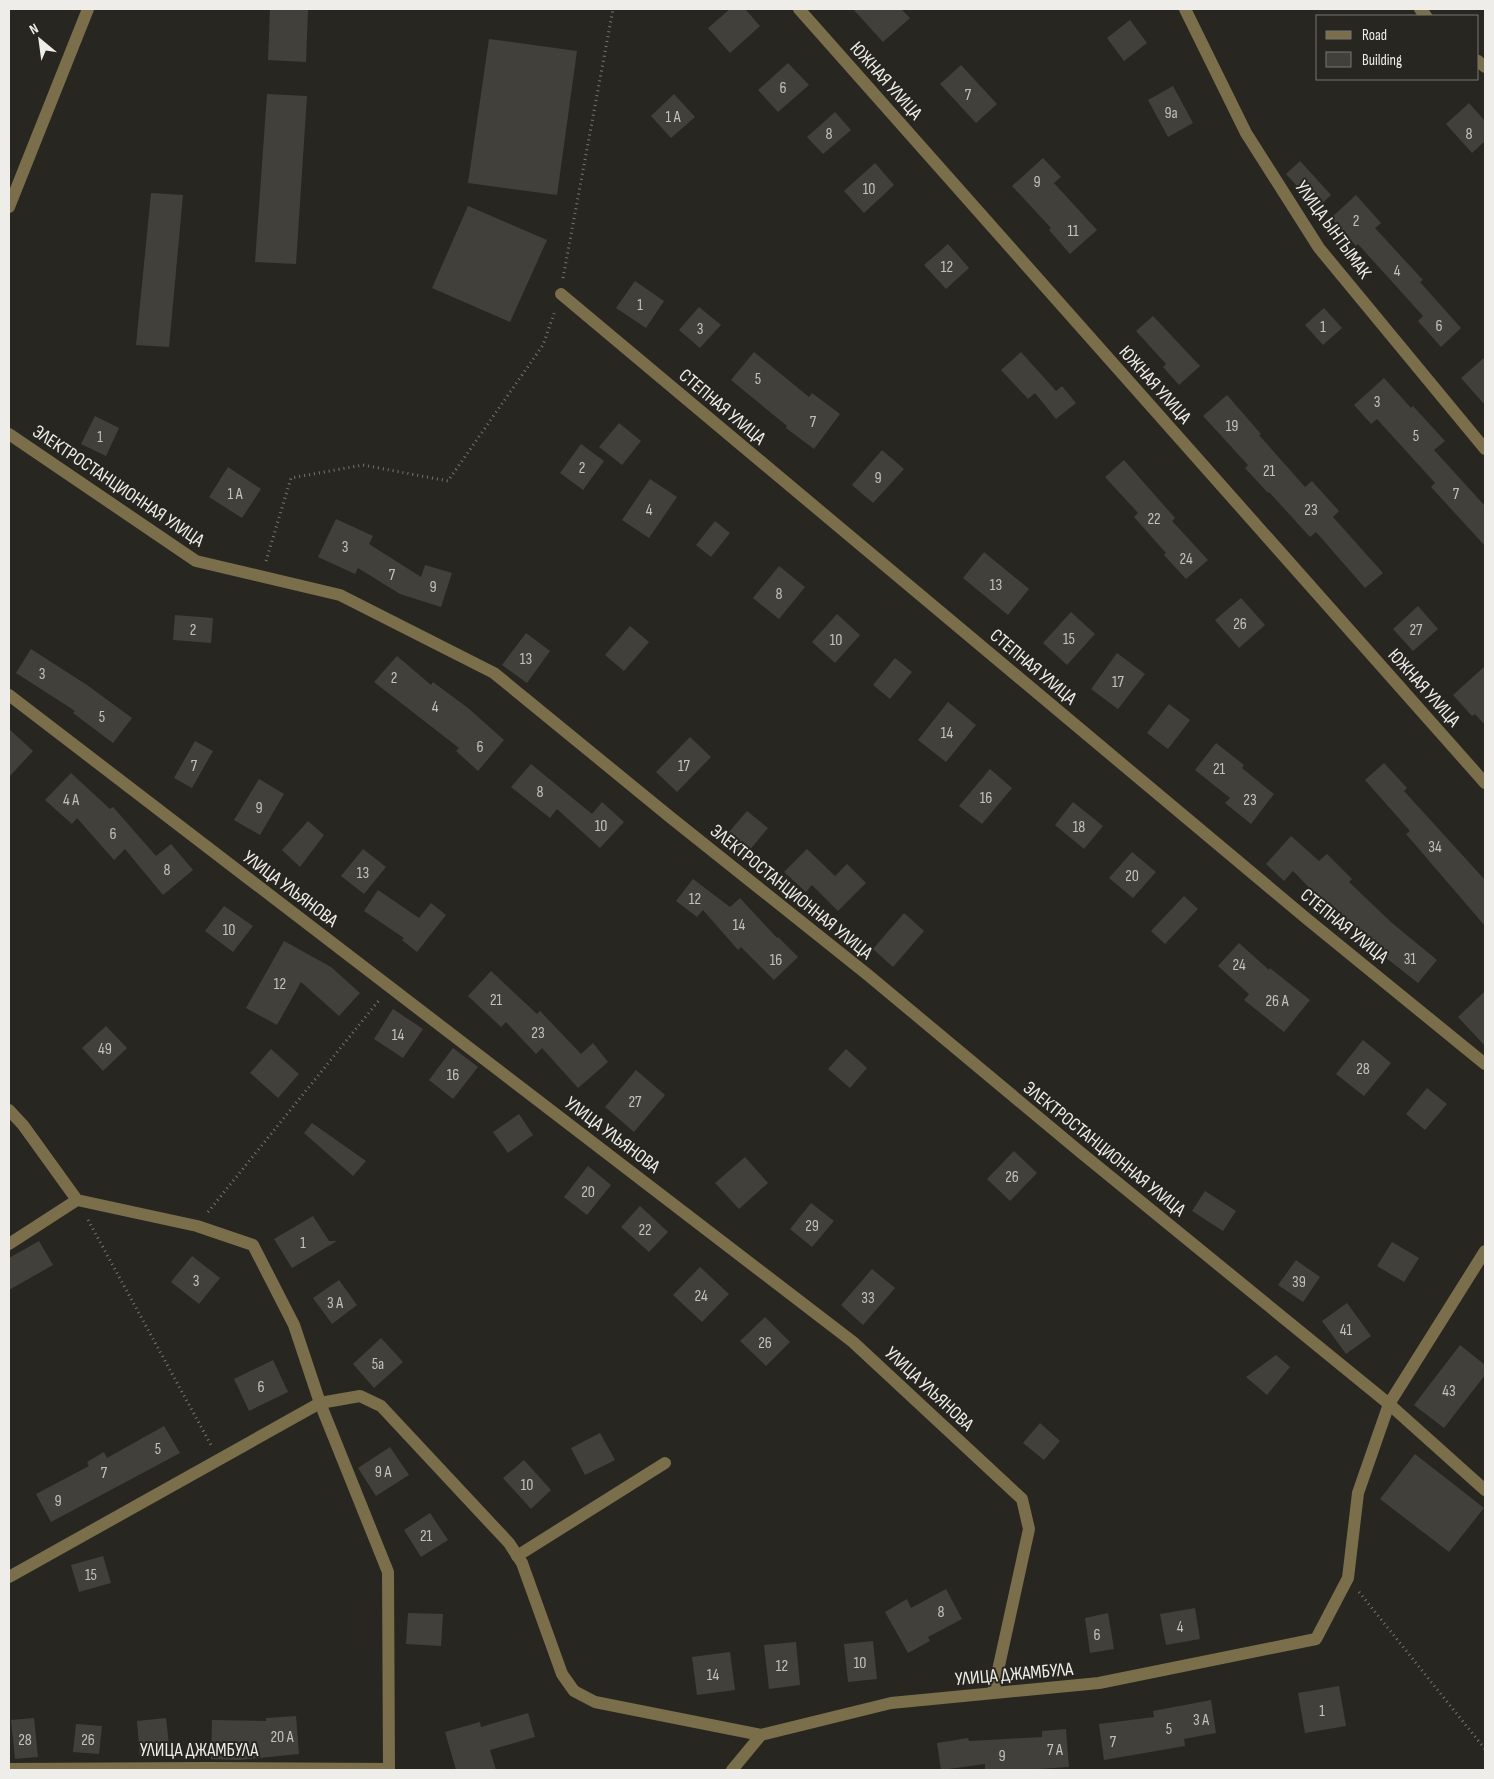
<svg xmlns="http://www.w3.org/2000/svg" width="1494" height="1779" font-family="'Sofia Sans Condensed',sans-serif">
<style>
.building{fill:#42403a}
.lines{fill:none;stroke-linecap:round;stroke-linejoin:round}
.path{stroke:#787671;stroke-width:3;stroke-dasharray:1 4;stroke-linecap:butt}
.minor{stroke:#7a6e4b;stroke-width:12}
.labels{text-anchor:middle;stroke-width:4;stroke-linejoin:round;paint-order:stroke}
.number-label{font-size:16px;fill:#c3c2bd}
.street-label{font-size:19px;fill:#eeede9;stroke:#282620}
</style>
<rect width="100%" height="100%" fill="#282620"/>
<g class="building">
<polygon points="270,9 308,9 306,62 268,60"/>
<polygon points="730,9 745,9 760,26 730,53 708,28"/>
<polygon points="853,9 901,9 910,18 883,42"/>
<polygon points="1130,20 1147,43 1124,61 1107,38"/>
<polygon points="489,39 577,51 557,195 468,183"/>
<polygon points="788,63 809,85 778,112 758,90"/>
<polygon points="961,65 997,104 976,123 940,84"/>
<polygon points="1173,86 1193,123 1168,137 1148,100"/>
<polygon points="267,94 307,96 296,264 255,262"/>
<polygon points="674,94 695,117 671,138 651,116"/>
<polygon points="1469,103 1485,121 1485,141 1472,153 1446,124"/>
<polygon points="835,112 851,130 823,154 807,137"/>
<polygon points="1043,158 1061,177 1054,183 1097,230 1070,254 1049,230 1051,228 1012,186"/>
<polygon points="1300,161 1331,195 1317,208 1286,174"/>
<polygon points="875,163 894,185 864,213 844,191"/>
<polygon points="151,193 183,195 169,347 136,345"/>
<polygon points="1356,195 1381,223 1375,228 1423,280 1420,282 1461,328 1441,347 1418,321 1423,316 1358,244 1356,246 1331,218"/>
<polygon points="468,206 547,240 510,322 432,288"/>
<polygon points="948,244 969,268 946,289 924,265"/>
<polygon points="635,281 664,301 646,328 616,308"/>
<polygon points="699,307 721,325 700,348 679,330"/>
<polygon points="1324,308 1342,328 1323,345 1305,325"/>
<polygon points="1153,316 1200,366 1179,385 1163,367 1166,364 1136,331"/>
<polygon points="754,352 809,397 812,393 840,414 814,449 786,428 787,426 731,380"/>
<polygon points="1021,352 1056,391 1062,386 1076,403 1056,419 1035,393 1028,399 1001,370"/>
<polygon points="1485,357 1485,405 1461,378"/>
<polygon points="1384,378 1411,408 1413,406 1445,441 1434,450 1485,506 1485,546 1431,487 1435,483 1377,419 1371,424 1354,405"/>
<polygon points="1227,395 1261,434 1259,435 1305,487 1312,481 1339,511 1333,517 1383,573 1365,588 1316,532 1310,537 1269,492 1268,493 1245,468 1248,465 1203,416"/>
<polygon points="95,416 119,428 106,456 81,444"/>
<polygon points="619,423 641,441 622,465 599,447"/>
<polygon points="581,444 604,461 583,490 560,473"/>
<polygon points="882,450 904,469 873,503 852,485"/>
<polygon points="1124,460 1175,518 1172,521 1208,560 1186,579 1164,555 1166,553 1134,517 1138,513 1105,477"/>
<polygon points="228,467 261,489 242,518 209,497"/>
<polygon points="650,479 677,497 649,538 622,520"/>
<polygon points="336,519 373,536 369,544 421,577 425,565 452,573 441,607 400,594 358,568 355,574 318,557"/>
<polygon points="715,521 730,533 711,557 696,545"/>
<polygon points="984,552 1029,589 1008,615 963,578"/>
<polygon points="779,566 805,587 779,619 753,598"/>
<polygon points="1241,598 1265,625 1239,648 1215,620"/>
<polygon points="1418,606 1438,629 1413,651 1393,629"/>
<polygon points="1071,612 1095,634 1067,665 1043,643"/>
<polygon points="837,614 860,635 835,663 812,642"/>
<polygon points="175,615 213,618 211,643 173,640"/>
<polygon points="630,626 649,642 624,671 605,655"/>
<polygon points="526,633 550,651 527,683 502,665"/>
<polygon points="31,649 87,685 132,718 113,743 73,713 75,711 16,673"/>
<polygon points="1117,653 1145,674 1118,709 1091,689"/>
<polygon points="397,656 431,685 433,682 468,708 504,740 478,771 456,751 459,748 374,682"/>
<polygon points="895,658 912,672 890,699 873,685"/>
<polygon points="1485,666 1485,725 1475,714 1472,716 1453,695"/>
<polygon points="948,702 976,725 946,762 918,740"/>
<polygon points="1169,704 1190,720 1168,749 1147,733"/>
<polygon points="9,729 33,751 9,777"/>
<polygon points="690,737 711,757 677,792 656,772"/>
<polygon points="195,741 213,751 192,788 174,778"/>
<polygon points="1216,743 1244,765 1242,768 1274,794 1251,824 1225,803 1230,798 1195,770"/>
<polygon points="1384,763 1407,788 1404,791 1485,880 1485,926 1406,834 1410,831 1365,780"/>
<polygon points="531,764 592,814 602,802 624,822 600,848 557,809 550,818 511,787"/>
<polygon points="990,769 1012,788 982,824 959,806"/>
<polygon points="71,773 110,809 113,807 156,856 171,844 193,870 163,895 125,849 114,860 77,818 72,824 45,800"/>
<polygon points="259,779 284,794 260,835 234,820"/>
<polygon points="1073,802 1103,826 1084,849 1055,825"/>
<polygon points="747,811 768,828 744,857 723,839"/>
<polygon points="308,821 324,835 300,867 282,850"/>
<polygon points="1291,836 1319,861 1327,854 1352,879 1349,882 1392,923 1437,960 1418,983 1385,957 1329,902 1326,905 1293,871 1284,881 1266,864"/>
<polygon points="363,849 386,867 364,894 341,876"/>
<polygon points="807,849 835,876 847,864 866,883 838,911 812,885 806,892 784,872"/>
<polygon points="1132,852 1156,872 1133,898 1109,878"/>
<polygon points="693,879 730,907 740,898 777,938 778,937 798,957 774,980 741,947 738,950 703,910 697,917 676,901"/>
<polygon points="378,890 419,918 431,903 446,915 417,952 402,940 404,938 364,911"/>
<polygon points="1184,896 1198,909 1165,944 1151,931"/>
<polygon points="224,906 253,926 233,952 205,931"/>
<polygon points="904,913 924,931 893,967 873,949"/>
<polygon points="284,941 331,967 360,993 339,1016 301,982 277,1025 246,1008"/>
<polygon points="1239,943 1269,970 1270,968 1310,1000 1284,1032 1244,1000 1249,994 1218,966"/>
<polygon points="491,971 537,1014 540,1011 581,1054 593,1043 608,1062 578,1088 542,1048 536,1054 506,1022 501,1027 468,996"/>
<polygon points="1485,991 1485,1046 1458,1017"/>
<polygon points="393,1009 423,1029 403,1058 374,1039"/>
<polygon points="106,1026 127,1048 103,1071 82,1048"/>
<polygon points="1363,1040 1391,1063 1364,1096 1336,1074"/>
<polygon points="453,1048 478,1067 453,1099 429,1080"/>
<polygon points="271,1049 299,1074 278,1098 250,1073"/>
<polygon points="846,1049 867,1068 850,1088 828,1069"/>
<polygon points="636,1070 665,1095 634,1132 605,1107"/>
<polygon points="1427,1088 1447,1104 1425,1130 1406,1114"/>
<polygon points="519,1114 533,1135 508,1153 493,1132"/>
<polygon points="312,1123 366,1161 353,1176 304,1133"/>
<polygon points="1014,1151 1037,1173 1010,1201 987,1179"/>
<polygon points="745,1157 768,1183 739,1209 715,1183"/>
<polygon points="588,1166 611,1185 587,1215 564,1197"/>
<polygon points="1205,1191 1236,1211 1223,1231 1192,1211"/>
<polygon points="811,1203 834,1221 812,1247 790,1229"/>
<polygon points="640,1206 668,1232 649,1252 621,1227"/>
<polygon points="313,1216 329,1241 337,1241 292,1268 274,1239"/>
<polygon points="39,1241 53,1265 9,1290 9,1258"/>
<polygon points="1392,1242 1419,1258 1404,1282 1377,1266"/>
<polygon points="192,1256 220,1278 199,1304 171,1282"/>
<polygon points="1296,1260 1320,1277 1303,1302 1278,1285"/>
<polygon points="700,1267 729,1294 702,1322 673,1295"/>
<polygon points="872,1269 895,1288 863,1325 841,1305"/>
<polygon points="339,1280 357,1305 332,1324 313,1298"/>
<polygon points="1347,1303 1371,1336 1346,1354 1322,1321"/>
<polygon points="765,1317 790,1342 766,1366 740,1341"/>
<polygon points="381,1338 403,1362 374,1388 353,1364"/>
<polygon points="1460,1345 1485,1365 1485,1375 1444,1428 1414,1405"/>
<polygon points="1276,1355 1290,1367 1267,1395 1246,1377"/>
<polygon points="273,1360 288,1392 249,1411 234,1379"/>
<polygon points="1040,1423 1060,1441 1044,1460 1023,1443"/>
<polygon points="164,1426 180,1453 51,1522 36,1494 89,1466 87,1462 104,1452 107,1458"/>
<polygon points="600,1433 615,1460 585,1475 571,1448"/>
<polygon points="390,1447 409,1475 376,1496 358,1468"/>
<polygon points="1415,1454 1484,1508 1449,1552 1380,1499"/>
<polygon points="524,1460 551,1490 531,1509 503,1478"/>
<polygon points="430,1513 448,1540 421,1557 404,1530"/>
<polygon points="103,1556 111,1583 79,1592 71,1565"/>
<polygon points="946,1589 962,1619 928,1637 930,1641 908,1653 885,1612 907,1599 911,1608"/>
<polygon points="1195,1608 1200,1639 1166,1645 1160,1614"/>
<polygon points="408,1613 443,1614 441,1646 406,1644"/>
<polygon points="1108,1613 1114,1649 1090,1653 1085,1618"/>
<polygon points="873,1641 877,1679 848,1682 844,1644"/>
<polygon points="796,1642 800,1685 769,1689 764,1645"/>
<polygon points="730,1652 735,1690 697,1695 692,1657"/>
<polygon points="1339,1686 1346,1726 1305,1733 1298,1693"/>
<polygon points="1211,1700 1216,1733 1184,1739 1185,1746 1104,1760 1099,1724 1154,1717 1153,1711"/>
<polygon points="528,1713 535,1737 490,1750 496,1770 456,1770 445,1732 480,1722 481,1727"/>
<polygon points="296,1716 299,1754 239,1760 211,1759 212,1720 266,1721 266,1718"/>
<polygon points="34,1718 38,1757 15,1759 11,1720"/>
<polygon points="166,1718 170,1754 140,1757 137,1721"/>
<polygon points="76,1724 102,1726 99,1754 73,1752"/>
<polygon points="1066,1729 1069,1767 1021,1770 985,1770 985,1764 941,1770 937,1743 968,1738 969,1741 1042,1737 1042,1731"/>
</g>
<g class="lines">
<g class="path">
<polyline points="563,278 613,9"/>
<polyline points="266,561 291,478 363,465 448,481 543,345 555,311"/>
<polyline points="208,1212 380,999"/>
<polyline points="88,1220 211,1445"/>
<polyline points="1359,1592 1485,1749"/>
</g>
<g class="minor">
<polyline points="799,9 1485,783"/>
<polyline points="1185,9 1246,133 1319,248 1485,449"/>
<polyline points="1420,9 1426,16"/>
<polyline points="1478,61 1485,67"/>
<polyline points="9,207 88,9"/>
<polyline points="561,294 1307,919 1485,1064"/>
<polyline points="9,434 196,561 340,595 494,673 670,817 868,975 1079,1151 1389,1404 1485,1490"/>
<polyline points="9,695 853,1342 1022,1499 1029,1529 993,1693"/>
<polyline points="9,1110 23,1125 77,1200 197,1226 253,1245 294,1325 320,1403 388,1572 389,1770"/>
<polyline points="9,1244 77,1200"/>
<polyline points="517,1556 665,1463"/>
<polyline points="9,1577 320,1403 360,1396 381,1406 509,1543 522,1563 562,1674 574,1691 595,1702 761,1735"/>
<polyline points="9,1769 207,1768 389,1769"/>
<polyline points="732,1770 761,1735 891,1703 1099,1683 1316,1639 1348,1578 1358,1493 1389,1404 1485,1251"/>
</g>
</g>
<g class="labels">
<g class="number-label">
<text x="783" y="93">6</text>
<text x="968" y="100">7</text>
<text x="1171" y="118">9а</text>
<text x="673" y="122">1 А</text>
<text x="829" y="139">8</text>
<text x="1469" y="139">8</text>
<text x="1037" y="187">9</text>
<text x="869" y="194">10</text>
<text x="1356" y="226">2</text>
<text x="1073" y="236">11</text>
<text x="947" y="272">12</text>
<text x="1397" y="276">4</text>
<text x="640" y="310">1</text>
<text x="1439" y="331">6</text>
<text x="1323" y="332">1</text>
<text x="700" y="334">3</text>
<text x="758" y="384">5</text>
<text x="1377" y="407">3</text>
<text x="813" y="427">7</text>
<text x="1232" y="431">19</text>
<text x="1416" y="441">5</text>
<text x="100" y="442">1</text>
<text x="582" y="473">2</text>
<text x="1269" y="476">21</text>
<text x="878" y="483">9</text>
<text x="235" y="499">1 А</text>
<text x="1456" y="499">7</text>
<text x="649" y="515">4</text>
<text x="1311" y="515">23</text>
<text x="1154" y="524">22</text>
<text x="345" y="552">3</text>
<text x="1186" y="564">24</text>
<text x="392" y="580">7</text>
<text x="996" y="590">13</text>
<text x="433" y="592">9</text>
<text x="779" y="599">8</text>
<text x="1240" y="629">26</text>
<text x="193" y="635">2</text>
<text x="1416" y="635">27</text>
<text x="1069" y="644">15</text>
<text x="836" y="645">10</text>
<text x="526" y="664">13</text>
<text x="42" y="679">3</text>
<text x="394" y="683">2</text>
<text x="1118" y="687">17</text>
<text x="435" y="712">4</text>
<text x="102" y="722">5</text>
<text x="947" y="738">14</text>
<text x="480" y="752">6</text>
<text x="194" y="771">7</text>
<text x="684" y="771">17</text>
<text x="1219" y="774">21</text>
<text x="540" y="797">8</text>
<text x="986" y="803">16</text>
<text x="71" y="805">4 А</text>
<text x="1250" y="805">23</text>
<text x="259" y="813">9</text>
<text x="601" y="831">10</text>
<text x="1079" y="832">18</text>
<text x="113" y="839">6</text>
<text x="1435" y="852">34</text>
<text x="167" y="875">8</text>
<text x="363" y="878">13</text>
<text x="1132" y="881">20</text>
<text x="695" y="904">12</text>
<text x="739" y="930">14</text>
<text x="229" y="935">10</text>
<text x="1410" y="964">31</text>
<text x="776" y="965">16</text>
<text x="1239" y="970">24</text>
<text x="280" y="989">12</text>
<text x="496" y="1005">21</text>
<text x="1277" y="1006">26 А</text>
<text x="538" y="1038">23</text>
<text x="398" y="1040">14</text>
<text x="105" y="1054">49</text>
<text x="1363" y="1074">28</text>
<text x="453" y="1080">16</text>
<text x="635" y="1107">27</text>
<text x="1012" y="1182">26</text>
<text x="588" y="1197">20</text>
<text x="812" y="1231">29</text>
<text x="645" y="1235">22</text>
<text x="303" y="1248">1</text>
<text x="196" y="1286">3</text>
<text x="1299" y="1287">39</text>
<text x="701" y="1301">24</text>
<text x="868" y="1303">33</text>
<text x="335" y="1308">3 А</text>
<text x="1346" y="1335">41</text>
<text x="765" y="1348">26</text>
<text x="378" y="1369">5а</text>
<text x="261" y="1392">6</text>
<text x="1449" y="1396">43</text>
<text x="158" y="1454">5</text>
<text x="383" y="1477">9 А</text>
<text x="104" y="1478">7</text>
<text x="527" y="1490">10</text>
<text x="58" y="1506">9</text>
<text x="426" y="1541">21</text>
<text x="91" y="1580">15</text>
<text x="941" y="1617">8</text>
<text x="1180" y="1632">4</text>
<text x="1097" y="1640">6</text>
<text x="860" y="1668">10</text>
<text x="782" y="1671">12</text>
<text x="713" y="1680">14</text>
<text x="1322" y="1716">1</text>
<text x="1201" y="1725">3 А</text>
<text x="1169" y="1734">5</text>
<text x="282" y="1742">20 А</text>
<text x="25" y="1745">28</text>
<text x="88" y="1745">26</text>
<text x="1113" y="1747">7</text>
<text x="1055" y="1755">7 А</text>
<text x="1002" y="1761">9</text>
</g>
<g class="street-label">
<text transform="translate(887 80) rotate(48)" y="7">ЮЖНАЯ УЛИЦА</text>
<text transform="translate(1334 229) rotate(54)" y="7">УЛИЦА ЫНТЫМАК</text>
<text transform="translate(1156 384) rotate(48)" y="7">ЮЖНАЯ УЛИЦА</text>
<text transform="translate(723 406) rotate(40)" y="7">СТЕПНАЯ УЛИЦА</text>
<text transform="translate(119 485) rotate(34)" y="7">ЭЛЕКТРОСТАНЦИОННАЯ УЛИЦА</text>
<text transform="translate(1034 666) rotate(40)" y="7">СТЕПНАЯ УЛИЦА</text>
<text transform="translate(1425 687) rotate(48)" y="7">ЮЖНАЯ УЛИЦА</text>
<text transform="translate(291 888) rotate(37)" y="7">УЛИЦА УЛЬЯНОВА</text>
<text transform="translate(792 891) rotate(39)" y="7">ЭЛЕКТРОСТАНЦИОННАЯ УЛИЦА</text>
<text transform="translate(1345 925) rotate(39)" y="7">СТЕПНАЯ УЛИЦА</text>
<text transform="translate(613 1134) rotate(37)" y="7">УЛИЦА УЛЬЯНОВА</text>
<text transform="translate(1105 1148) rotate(39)" y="7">ЭЛЕКТРОСТАНЦИОННАЯ УЛИЦА</text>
<text transform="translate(930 1388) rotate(43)" y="7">УЛИЦА УЛЬЯНОВА</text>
<text transform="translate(1014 1673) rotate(-5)" y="7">УЛИЦА ДЖАМБУЛА</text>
<text x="199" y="1756">УЛИЦА ДЖАМБУЛА</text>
</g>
</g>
<rect width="1494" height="1779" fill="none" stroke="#eeede9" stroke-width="20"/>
<rect x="1316" y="15" width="162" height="65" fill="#282620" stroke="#777670"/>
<rect x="1326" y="31" width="25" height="8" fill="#7a6e4b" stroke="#777670"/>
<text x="1362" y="40" font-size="15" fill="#eeede9">Road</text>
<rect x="1326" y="52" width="25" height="15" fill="#42403a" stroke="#777670"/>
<text x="1362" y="65" font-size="15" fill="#eeede9">Building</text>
<g transform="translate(40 40) rotate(331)" stroke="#282620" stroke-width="4" paint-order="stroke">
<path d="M0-4L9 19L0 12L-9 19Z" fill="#eeede9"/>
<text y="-8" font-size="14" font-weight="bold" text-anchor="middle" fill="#eeede9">N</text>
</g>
</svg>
